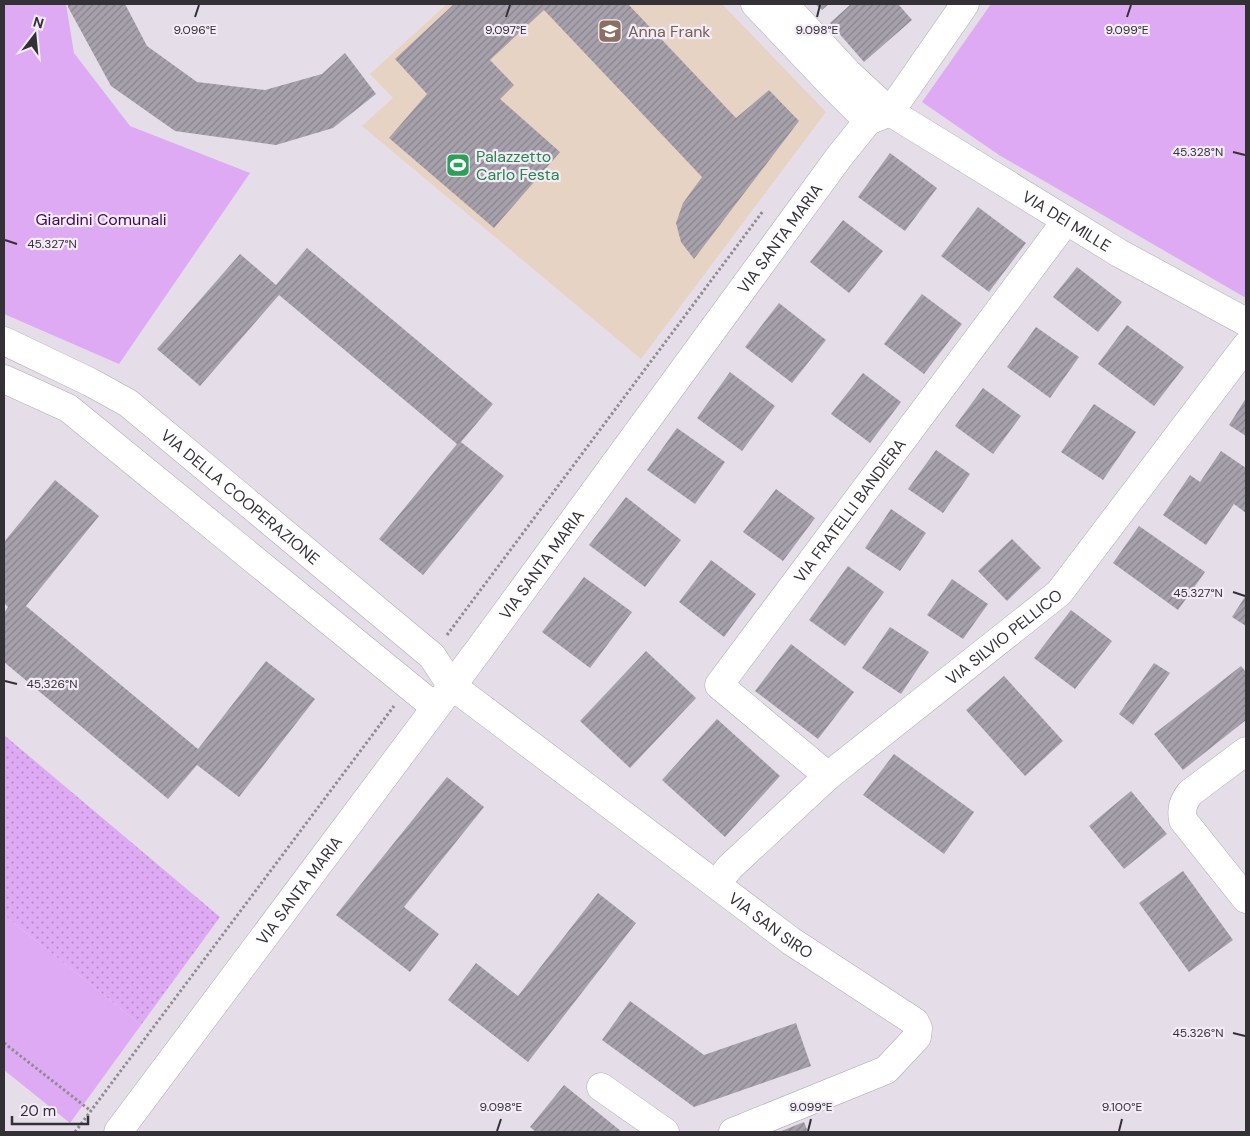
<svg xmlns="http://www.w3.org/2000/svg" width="1250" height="1136" font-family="'DM Sans',sans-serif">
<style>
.education{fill:#e6d3c3}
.grass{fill:url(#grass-dots)}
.green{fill:#deaaf3}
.building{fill:url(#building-hatch)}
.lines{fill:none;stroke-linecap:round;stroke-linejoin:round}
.minor-casing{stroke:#b0a9b4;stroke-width:29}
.path{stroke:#908b93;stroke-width:3;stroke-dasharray:2.5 2.5;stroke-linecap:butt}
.minor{stroke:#fff;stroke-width:28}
.ticks{fill:none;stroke:#343136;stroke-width:2}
.labels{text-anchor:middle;stroke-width:4.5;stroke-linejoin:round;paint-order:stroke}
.education-label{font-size:16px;fill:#785e54;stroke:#f3ebf6;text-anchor:start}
.leisure-label{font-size:16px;fill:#27864d;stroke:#f3ebf6;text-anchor:start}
.park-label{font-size:16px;fill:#410c53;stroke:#f3ebf6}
.street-label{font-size:16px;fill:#343136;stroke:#f3ebf6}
.ticks-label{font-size:12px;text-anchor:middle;fill:#343136;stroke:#f3ebf6;stroke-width:4.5;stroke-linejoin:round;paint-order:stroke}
</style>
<defs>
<pattern id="grass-dots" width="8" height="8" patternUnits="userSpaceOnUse" patternTransform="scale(1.25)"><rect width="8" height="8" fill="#deaaf3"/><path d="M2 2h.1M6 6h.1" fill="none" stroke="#b58bc6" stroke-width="1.8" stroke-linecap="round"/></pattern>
<pattern id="building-hatch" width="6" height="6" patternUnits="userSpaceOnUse" patternTransform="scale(1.25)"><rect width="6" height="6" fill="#a7a1ac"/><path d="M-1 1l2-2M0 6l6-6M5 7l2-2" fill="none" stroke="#89848d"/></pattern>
</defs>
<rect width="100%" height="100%" fill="#e5dee9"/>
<polygon class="education" points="447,4 722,4 826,112 641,359 362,126 393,98 370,74"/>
<polygon class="grass" points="4,735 220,917 141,1025 4,915"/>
<g class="green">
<polygon points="4,4 66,4 74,53 130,126 250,173 119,364 4,314"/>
<polygon points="991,4 1246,4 1246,298 999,155 922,102"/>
<polygon points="4,915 141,1025 70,1123 4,1070"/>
</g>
<g class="building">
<polygon points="68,4 125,4 147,46 197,82 265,90 322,74 345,53 376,94 333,128 276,145 175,131 111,86 68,7"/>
<polygon points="454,4 628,4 736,118 769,90 799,121 694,259 681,242 676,223 683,203 702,177 544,10 490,60 514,85 500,99 560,152 494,228 389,138 427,94 395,59"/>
<polygon points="815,4 829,4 822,10"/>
<polygon points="851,4 898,4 912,20 864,62 830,23"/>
<polygon points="890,153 937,188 905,231 858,197"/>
<polygon points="978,207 1026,243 989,292 941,256"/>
<polygon points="843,220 883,251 849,293 810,262"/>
<polygon points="307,248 493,404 461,442 504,476 423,575 379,539 457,444 279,295 200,386 157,349 240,254 276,285"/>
<polygon points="1077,267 1122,302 1098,332 1053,297"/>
<polygon points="922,294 962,324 924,374 884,344"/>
<polygon points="779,303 826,340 792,383 745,347"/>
<polygon points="1127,325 1184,367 1154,406 1098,364"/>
<polygon points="1036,327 1079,357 1050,398 1007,367"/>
<polygon points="730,372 775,406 742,451 697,418"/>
<polygon points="863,373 901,402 870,443 831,414"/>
<polygon points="983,388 1021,416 993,454 955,426"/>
<polygon points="1246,398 1246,436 1229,425"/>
<polygon points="1094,404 1136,432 1103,480 1061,452"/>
<polygon points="677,428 725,462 695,504 647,470"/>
<polygon points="936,450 970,474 943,513 908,489"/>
<polygon points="1221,451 1246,468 1246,513 1234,504 1206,545 1163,515 1190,475 1200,482"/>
<polygon points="55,480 99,516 26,606 198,749 266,661 315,699 239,797 197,765 168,799 4,662 4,613 8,607 4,603 4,542"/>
<polygon points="776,489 815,518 783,561 743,532"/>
<polygon points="626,497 681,540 645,587 589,545"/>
<polygon points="891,509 926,533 900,571 865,548"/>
<polygon points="1139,526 1205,572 1178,610 1113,563"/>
<polygon points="1012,539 1041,568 1007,601 978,571"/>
<polygon points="711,560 756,594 724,637 679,602"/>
<polygon points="848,566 884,592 845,646 809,620"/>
<polygon points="584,577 632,612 590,668 542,632"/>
<polygon points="952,579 988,604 963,639 927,615"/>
<polygon points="1246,595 1246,626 1232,617"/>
<polygon points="1071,610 1112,641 1075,689 1034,658"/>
<polygon points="890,627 929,652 901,694 862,668"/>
<polygon points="791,644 854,692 818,739 755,691"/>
<polygon points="646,651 696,698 630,768 580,721"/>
<polygon points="1154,663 1170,673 1133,725 1119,714"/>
<polygon points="1241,666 1246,672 1246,720 1183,770 1154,734"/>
<polygon points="1004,676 1063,741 1025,776 966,710"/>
<polygon points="717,719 780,776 725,837 662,780"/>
<polygon points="894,754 974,812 944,854 863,795"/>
<polygon points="447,777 484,807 404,907 439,934 410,972 336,915"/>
<polygon points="1131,791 1167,834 1124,869 1089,826"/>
<polygon points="1183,871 1233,940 1189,972 1139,903"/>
<polygon points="598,893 636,923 528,1062 448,1000 476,963 518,996"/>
<polygon points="630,1001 704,1055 796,1023 811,1066 694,1107 602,1040"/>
<polygon points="564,1085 622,1132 536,1132 530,1127"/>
<polygon points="804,1122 808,1132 779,1132"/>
</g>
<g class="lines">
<g class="minor-casing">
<g id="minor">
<polyline points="755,4 834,87 868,121"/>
<path id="s1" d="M 784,4 L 849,74 L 890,112 L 1119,253 L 1246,322"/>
<path id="s2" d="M 4,341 L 90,382 L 128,403 L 432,656 L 451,685 L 791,941 L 915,1022 L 918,1028 L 917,1037 L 886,1070 L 733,1132"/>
<polyline points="4,379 68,408 435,707"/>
<path d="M 1246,751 L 1190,793 C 1183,802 1181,809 1183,820 L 1246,899"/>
<path id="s3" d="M 828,776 L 719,685 L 1066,221"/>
<path id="s4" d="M 716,884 L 730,867 L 828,776 L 1059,593 L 1246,346"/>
<polyline points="601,1087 665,1132"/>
<path id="s5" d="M 118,1132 L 478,651 L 839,157 L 868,121 L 890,112 L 965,4"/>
</g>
</g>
<g class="path">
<polyline points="447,635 763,211"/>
<polyline points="4,1043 91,1111"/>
<polyline points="75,1132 394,706"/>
</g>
<use href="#minor" class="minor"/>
</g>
<path class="ticks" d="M 195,17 L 199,5M 506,17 L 510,5M 817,17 L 820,5M 1127,17 L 1131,5M 1233,152 L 1245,155M 5,240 L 17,244M 1233,592 L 1245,596M 5,681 L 17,684M 1233,1033 L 1245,1036M 497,1131 L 501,1119M 808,1131 L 811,1119M 1119,1131 L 1122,1119"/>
<defs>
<g id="school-square" transform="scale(1.25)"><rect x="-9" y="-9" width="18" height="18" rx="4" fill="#8d6e63" stroke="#f3ebf6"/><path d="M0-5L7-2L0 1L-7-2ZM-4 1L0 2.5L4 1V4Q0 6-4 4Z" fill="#fff"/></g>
<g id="stadium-square" transform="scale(1.25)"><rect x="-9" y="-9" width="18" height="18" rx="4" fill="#2e9e5b" stroke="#f3ebf6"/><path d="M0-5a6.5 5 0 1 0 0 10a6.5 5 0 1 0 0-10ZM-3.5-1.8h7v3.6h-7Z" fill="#fff"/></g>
</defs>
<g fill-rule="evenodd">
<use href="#school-square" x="610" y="31"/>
<use href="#stadium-square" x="458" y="165"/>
</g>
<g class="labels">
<g class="education-label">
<text x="628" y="37">Anna Frank</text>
</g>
<g class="leisure-label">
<text x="476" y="162">Palazzetto<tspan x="476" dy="18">Carlo Festa</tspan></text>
</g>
<g class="park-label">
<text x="101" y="225">Giardini Comunali</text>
</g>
<g class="street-label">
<text dy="6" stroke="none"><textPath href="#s1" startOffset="359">VIA DEI MILLE</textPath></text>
<text dy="6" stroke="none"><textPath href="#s5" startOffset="1112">VIA SANTA MARIA</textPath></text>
<text dy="6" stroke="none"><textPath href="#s2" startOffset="285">VIA DELLA COOPERAZIONE</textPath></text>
<text dy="6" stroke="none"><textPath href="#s3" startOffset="360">VIA FRATELLI BANDIERA</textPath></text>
<text dy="6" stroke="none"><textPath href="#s5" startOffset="708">VIA SANTA MARIA</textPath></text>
<text dy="6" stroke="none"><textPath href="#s4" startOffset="380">VIA SILVIO PELLICO</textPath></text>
<text dy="6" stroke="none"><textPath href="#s5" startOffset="302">VIA SANTA MARIA</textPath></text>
<text dy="6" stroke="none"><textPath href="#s2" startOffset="969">VIA SAN SIRO</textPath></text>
</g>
</g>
<g class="ticks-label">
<text x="195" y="34">9.096°E</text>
<text x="506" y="34">9.097°E</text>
<text x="817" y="34">9.098°E</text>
<text x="1127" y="34">9.099°E</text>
<text x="1198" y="156">45.328°N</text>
<text x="52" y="248">45.327°N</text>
<text x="1198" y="597">45.327°N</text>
<text x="52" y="688">45.326°N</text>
<text x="1198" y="1037">45.326°N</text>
<text x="501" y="1111">9.098°E</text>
<text x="811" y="1111">9.099°E</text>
<text x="1122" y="1111">9.100°E</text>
</g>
<rect width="1250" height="1136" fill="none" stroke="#343136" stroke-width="10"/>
<g transform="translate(35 35) rotate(16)" stroke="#f3ebf6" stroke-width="4" paint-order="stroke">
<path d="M0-4L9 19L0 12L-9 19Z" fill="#343136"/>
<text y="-8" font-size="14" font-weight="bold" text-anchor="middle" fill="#343136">N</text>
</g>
<path d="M12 1116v8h76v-8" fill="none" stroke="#343136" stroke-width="2.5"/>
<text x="20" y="1116" font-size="15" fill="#343136" stroke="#f3ebf6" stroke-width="4" paint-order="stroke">20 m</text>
</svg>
